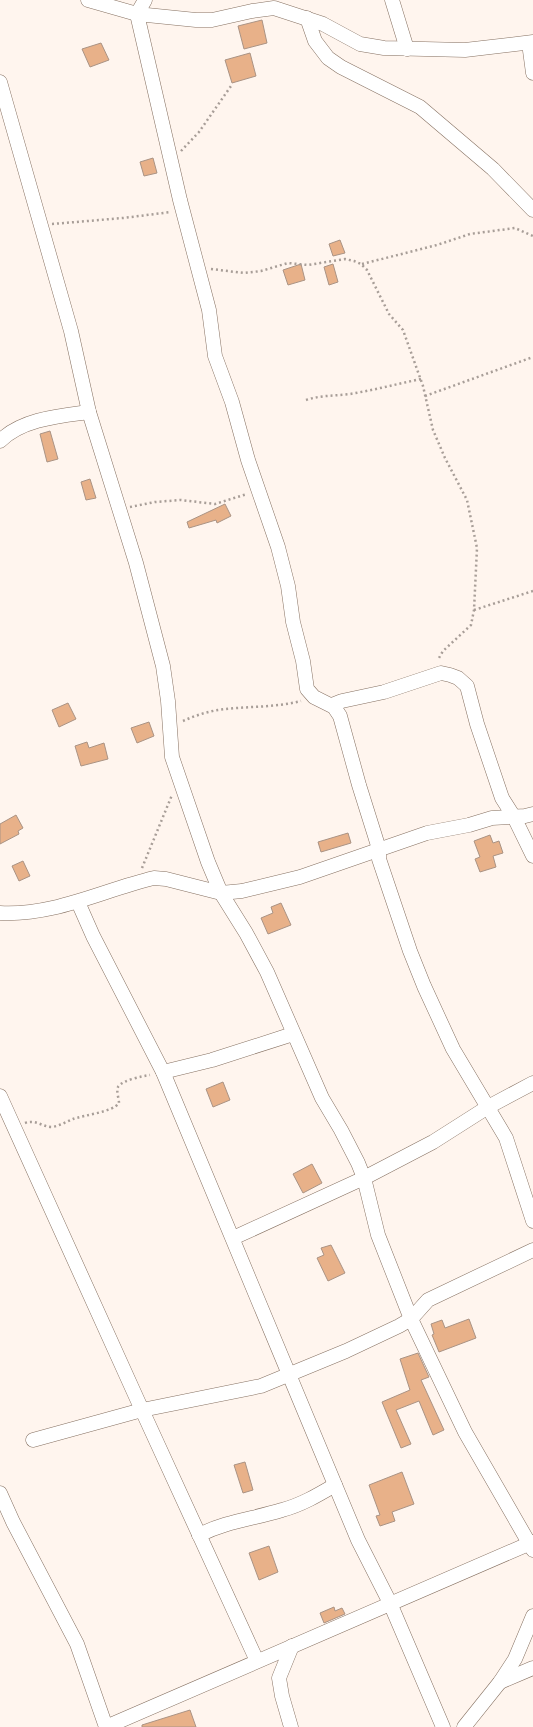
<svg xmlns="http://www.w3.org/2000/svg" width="533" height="1727" font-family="Quicksand,sans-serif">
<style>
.building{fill:#e8b189;stroke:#aa9384}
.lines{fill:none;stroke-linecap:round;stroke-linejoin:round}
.minor-casing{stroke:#867162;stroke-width:15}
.path{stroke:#a89e98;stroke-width:2.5;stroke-dasharray:2 3;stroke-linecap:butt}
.minor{stroke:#fff;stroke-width:14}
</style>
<rect width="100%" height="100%" fill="#fff5ee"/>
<g class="building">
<polygon points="262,20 267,43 244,49 238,26"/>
<polygon points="101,43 109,60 90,67 82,49"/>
<polygon points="250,53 256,76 232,83 225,60"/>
<polygon points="153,158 157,173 144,176 140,162"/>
<polygon points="340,240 345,253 333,256 329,244"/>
<polygon points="301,264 305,280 288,285 283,270"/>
<polygon points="333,264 338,282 329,285 324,267"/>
<polygon points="50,431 58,459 47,462 40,434"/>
<polygon points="90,479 96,498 86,500 81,482"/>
<polygon points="225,504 231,516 217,523 216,520 189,528 187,522"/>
<polygon points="68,703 76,719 59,727 52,710"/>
<polygon points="149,722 154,736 137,743 131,728"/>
<polygon points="87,742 89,748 104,743 108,759 81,766 75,746"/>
<polygon points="16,815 23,828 18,831 19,834 0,844 0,824"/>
<polygon points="348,833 351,843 321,852 318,842"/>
<polygon points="490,835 493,843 499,841 503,853 493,856 496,867 480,872 475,859 480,857 474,841"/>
<polygon points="23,861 30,876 19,881 12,866"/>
<polygon points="281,903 291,925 268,934 261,918 273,913 271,907"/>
<polygon points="223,1082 230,1100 213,1107 206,1089"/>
<polygon points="312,1164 322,1183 303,1193 293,1174"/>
<polygon points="331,1245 345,1273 328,1281 317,1258 324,1255 321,1248"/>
<polygon points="469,1319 476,1338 439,1352 432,1335 434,1334 431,1324 442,1320 445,1328"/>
<polygon points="418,1353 429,1377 421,1380 444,1430 433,1435 419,1401 396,1410 411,1444 401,1448 382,1402 410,1390 400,1359"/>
<polygon points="245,1462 253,1490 243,1493 234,1465"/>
<polygon points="402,1472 414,1504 392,1512 395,1521 380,1526 376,1516 380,1515 369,1485"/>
<polygon points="269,1546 278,1572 259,1580 249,1553"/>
<polygon points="334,1607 335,1611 342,1608 345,1614 324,1623 320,1613"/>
<polygon points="190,1710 196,1727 142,1727 142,1725"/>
</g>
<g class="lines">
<g class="minor-casing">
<g id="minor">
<polyline points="88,0 137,14 196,20 212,20 252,11 274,8 323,24 360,44 384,48 465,50 533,42"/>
<polyline points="145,0 137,14 180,200 209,310 215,356 232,402 248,460 278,547 288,586 293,622 303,661 307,689 314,697 334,707 340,716 359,785 375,836 379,849 379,859 410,951 424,986 453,1049 506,1138 533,1221"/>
<polyline points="392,0 407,49"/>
<polyline points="307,18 315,41 328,58 341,67 420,107 493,169 533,210"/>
<polyline points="529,43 533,73"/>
<polyline points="0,82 71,331 89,412 136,563 163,666 168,701 172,757 208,862 221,893 246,933 267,972 322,1098 341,1130 358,1163 364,1178 378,1235 411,1319 465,1432 533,1550"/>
<path d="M 0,441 C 22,419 59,416 89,412"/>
<polyline points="332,705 342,701 384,692 441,673 450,675 458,678 467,686 477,724 502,798 514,817 533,856"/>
<polyline points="78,902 93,936 163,1072 358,1540 390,1603 443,1727"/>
<path d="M 0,913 C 54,916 103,890 154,878 L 166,879 L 221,893 L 242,891 L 300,877 L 427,833 L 469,825 L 492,818 L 525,816 L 533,814"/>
<polyline points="163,1072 212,1060 293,1034"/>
<polyline points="0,1096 142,1410 257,1661"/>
<polyline points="233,1238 364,1178 433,1142 488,1107 533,1083"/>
<polyline points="33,1440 142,1410 261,1386 346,1351 399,1326 411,1319 428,1300 533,1250"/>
<polyline points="0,1493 13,1522 77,1644 106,1727"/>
<path d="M 199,1535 C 227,1521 253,1519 282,1510 C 301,1505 318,1495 335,1485"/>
<polyline points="500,1682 533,1668"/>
<polyline points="106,1727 533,1542"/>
<polyline points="291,1727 282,1696 279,1678 292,1646"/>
<polyline points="464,1727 500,1682 515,1659 533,1616"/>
</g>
</g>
<g class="path">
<polyline points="181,151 199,132 231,86"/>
<polyline points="52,224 123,218 171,212"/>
<polyline points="362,264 437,245 470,234 515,228 533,236"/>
<polyline points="211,269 244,273 261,271 288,263 308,265 345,259 354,261 361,264 367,270 389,314 403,330 423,386 433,430 445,458 467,500 477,548 474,610 471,625 443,651 439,658 439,661"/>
<polyline points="425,396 533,357"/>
<path d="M 306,400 C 321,395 335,396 350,394 C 374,390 397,384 421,379"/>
<polyline points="130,507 155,502 181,500 215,504 247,494"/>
<polyline points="474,610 533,591"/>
<path d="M 183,721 C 194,716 206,712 218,710 C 245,706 274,708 301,701"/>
<polyline points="142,868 172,795"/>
<path d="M 25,1123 C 36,1119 42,1127 52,1127 C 59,1126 66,1122 73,1119 C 84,1115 113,1112 119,1103 C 119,1099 116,1091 118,1087 C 122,1080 143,1076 150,1075"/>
</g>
<use href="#minor" class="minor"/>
</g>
</svg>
